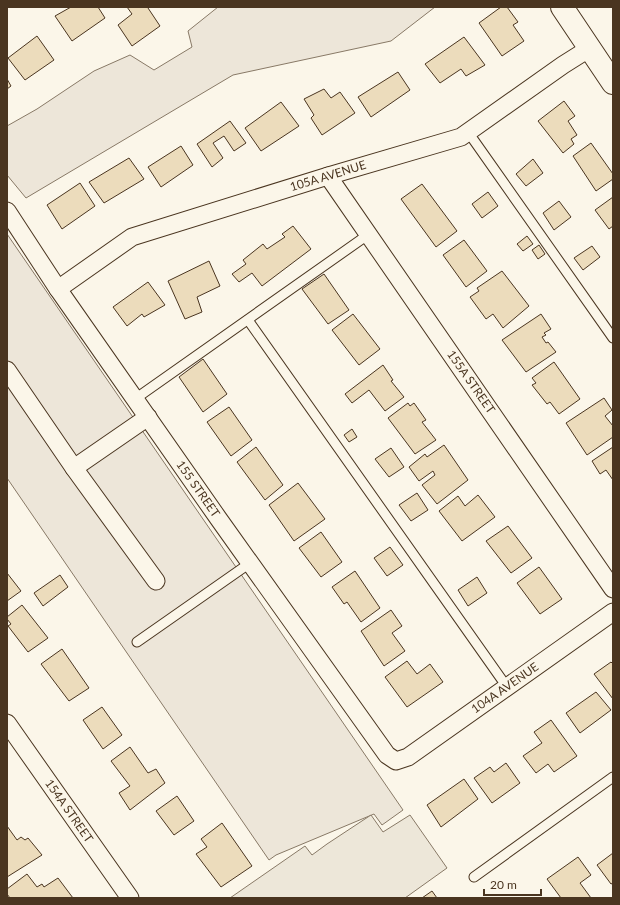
<svg xmlns="http://www.w3.org/2000/svg" width="620" height="905" font-family="Lato,sans-serif">
<style>
.green{fill:#ede6d9;stroke:#887966}
.parking{fill:#ede7d9;stroke:#887966}
.building{fill:#ecdcbc;stroke:#4a3520}
.lines{fill:none;stroke-linecap:round;stroke-linejoin:round}
.service-casing{stroke:#4a3520;stroke-width:11}
.minor-casing{stroke:#4a3520;stroke-width:19}
.secondary-casing{stroke:#4a3520;stroke-width:24}
.service{stroke:#fbf6e9;stroke-width:9}
.minor{stroke:#fbf6e9;stroke-width:17}
.secondary{stroke:#fbf6e9;stroke-width:22}
.labels{text-anchor:middle;stroke-width:3;stroke-linejoin:round;paint-order:stroke}
.street-label{font-size:12px;fill:#4a3520;stroke:#fbf6e9}
</style>
<rect width="100%" height="100%" fill="#fbf6e9"/>
<g class="green">
<polygon points="218,7 435,7 391,41 233,75 26,198 7,175 7,126 37,109 94,71 130,55 154,70 192,47 188,31"/>
<polygon points="7,234 403,810 382,825 374,814 276,855 269,860 7,478"/>
</g>
<polygon class="parking" points="371,815 383,832 410,815 447,868 405,898 230,898 305,846 312,855 327,844"/>
<g class="building">
<polygon points="71,7 98,7 105,18 72,41 55,16"/>
<polygon points="127,7 149,7 148,8 160,26 132,46 118,25 132,14"/>
<polygon points="501,7 507,7 518,22 513,25 524,41 502,56 479,23"/>
<polygon points="37,36 54,60 25,80 8,58"/>
<polygon points="464,37 485,65 466,76 461,69 440,83 425,64"/>
<polygon points="398,72 410,90 371,117 358,97"/>
<polygon points="7,79 11,86 7,89"/>
<polygon points="324,89 331,98 340,92 355,113 322,135 311,118 314,115 304,99"/>
<polygon points="564,101 575,116 568,121 577,135 571,139 574,144 563,153 538,121"/>
<polygon points="281,102 299,126 261,151 245,128"/>
<polygon points="230,121 246,143 234,151 224,136 213,143 223,158 212,167 197,144"/>
<polygon points="591,143 613,174 613,179 596,191 573,156"/>
<polygon points="181,146 193,165 161,187 148,167"/>
<polygon points="129,158 144,179 104,203 89,182"/>
<polygon points="533,159 543,173 526,186 516,174"/>
<polygon points="80,183 95,206 62,229 47,205"/>
<polygon points="422,184 457,231 436,247 401,199"/>
<polygon points="488,192 498,206 482,218 472,204"/>
<polygon points="613,197 613,226 609,229 595,210"/>
<polygon points="559,201 571,217 554,230 543,213"/>
<polygon points="293,226 311,249 262,286 252,273 239,282 232,274 246,264 243,260 263,244 267,249 285,237 282,234"/>
<polygon points="527,236 533,244 523,251 517,244"/>
<polygon points="464,240 487,271 466,287 443,255"/>
<polygon points="539,245 545,254 538,259 532,250"/>
<polygon points="592,246 600,257 583,270 574,258"/>
<polygon points="209,261 220,286 197,297 202,312 185,319 168,281"/>
<polygon points="502,271 529,306 503,328 493,314 486,319 470,297 479,291 477,288"/>
<polygon points="324,274 349,310 328,324 302,289"/>
<polygon points="148,282 165,305 144,317 142,314 127,326 113,307"/>
<polygon points="353,314 380,349 359,365 332,330"/>
<polygon points="541,314 551,329 544,333 546,335 542,337 546,343 548,342 556,352 526,372 502,340"/>
<polygon points="203,359 227,394 203,412 179,377"/>
<polygon points="554,362 580,399 559,414 550,402 547,404 532,385 536,383 532,378"/>
<polygon points="383,365 393,380 391,381 404,397 385,411 369,390 352,403 345,394"/>
<polygon points="604,398 612,410 605,416 613,426 613,437 587,455 566,423"/>
<polygon points="408,403 410,406 414,403 426,420 422,422 436,440 415,454 388,418"/>
<polygon points="229,407 252,440 231,456 207,422"/>
<polygon points="352,429 357,437 349,442 344,435"/>
<polygon points="444,445 468,480 437,504 422,485 435,475 433,471 419,481 409,467 425,454 427,457"/>
<polygon points="256,447 283,485 265,500 237,462"/>
<polygon points="613,447 613,480 606,470 600,474 592,461"/>
<polygon points="391,448 404,467 389,477 375,459"/>
<polygon points="298,483 325,519 294,541 269,505"/>
<polygon points="417,493 428,510 411,521 399,505"/>
<polygon points="478,495 495,517 462,541 439,511 458,496 465,506"/>
<polygon points="508,526 532,558 511,573 486,541"/>
<polygon points="321,532 342,562 321,577 299,548"/>
<polygon points="390,547 403,565 387,576 374,558"/>
<polygon points="539,567 562,599 540,614 517,583"/>
<polygon points="355,571 380,608 361,622 347,602 344,604 332,587"/>
<polygon points="7,573 21,591 7,601"/>
<polygon points="60,575 68,587 43,606 34,593"/>
<polygon points="477,577 487,593 468,606 458,590"/>
<polygon points="22,605 48,638 28,652 8,626 11,624 7,619 7,617"/>
<polygon points="391,610 402,626 392,633 405,651 384,666 361,631"/>
<polygon points="62,649 89,688 69,701 41,664"/>
<polygon points="407,661 417,674 430,664 443,682 407,707 385,677"/>
<polygon points="611,662 613,664 613,699 594,674"/>
<polygon points="596,692 611,710 580,733 566,713"/>
<polygon points="102,707 122,735 103,749 83,720"/>
<polygon points="551,720 577,756 554,772 548,764 536,773 523,756 542,743 534,732"/>
<polygon points="130,747 148,773 156,769 165,783 130,810 119,793 130,786 111,761"/>
<polygon points="506,763 520,783 492,803 474,778 490,767 494,772"/>
<polygon points="464,779 478,799 441,827 427,805"/>
<polygon points="177,796 194,821 174,835 156,811"/>
<polygon points="222,823 252,866 221,887 196,854 207,847 201,839"/>
<polygon points="7,826 17,840 21,837 25,840 28,838 42,855 7,877"/>
<polygon points="613,853 613,883 611,884 597,865"/>
<polygon points="578,857 591,875 580,883 591,898 561,898 547,879"/>
<polygon points="27,874 37,887 42,884 44,887 58,878 73,898 10,898 7,894 7,889"/>
<polygon points="432,891 437,898 422,898"/>
</g>
<g class="lines">
<g class="service-casing">
<g id="service">
<polyline points="468,132 613,338"/>
<polyline points="248,320 507,687"/>
<polyline points="135,399 369,234"/>
<polyline points="137,642 250,563"/>
<polyline points="474,877 613,777"/>
</g>
</g>
<g class="minor-casing">
<g id="minor">
<polyline points="328,176 613,589"/>
<polyline points="7,211 58,289 218,518 387,755 396,761 408,757 613,612"/>
<polyline points="58,289 132,237 328,176 461,137 563,65 590,48"/>
<polyline points="7,370 74,468 156,581"/>
<polyline points="74,468 148,417"/>
<polyline points="7,723 130,898"/>
</g>
</g>
<g class="secondary-casing">
<polyline id="secondary" points="562,7 613,83"/>
</g>
<use href="#service" class="service"/>
<use href="#minor" class="minor"/>
<use href="#secondary" class="secondary"/>
</g>
<g class="labels">
<g class="street-label">
<text transform="translate(328 176) rotate(-17)" y="4">105A AVENUE</text>
<text transform="translate(471 382) rotate(55)" y="4">155A STREET</text>
<text transform="translate(198 489) rotate(55)" y="4">155 STREET</text>
<text transform="translate(505 688) rotate(-35)" y="4">104A AVENUE</text>
<text transform="translate(69 811) rotate(55)" y="4">154A STREET</text>
</g>
</g>
<rect width="620" height="905" fill="none" stroke="#4a3520" stroke-width="16"/>
<path d="M484 889v6h57v-6" fill="none" stroke="#4a3520" stroke-width="2"/>
<text x="490" y="889" font-size="12" fill="#4a3520" stroke="#fbf6e9" stroke-width="3" paint-order="stroke">20 m</text>
</svg>
